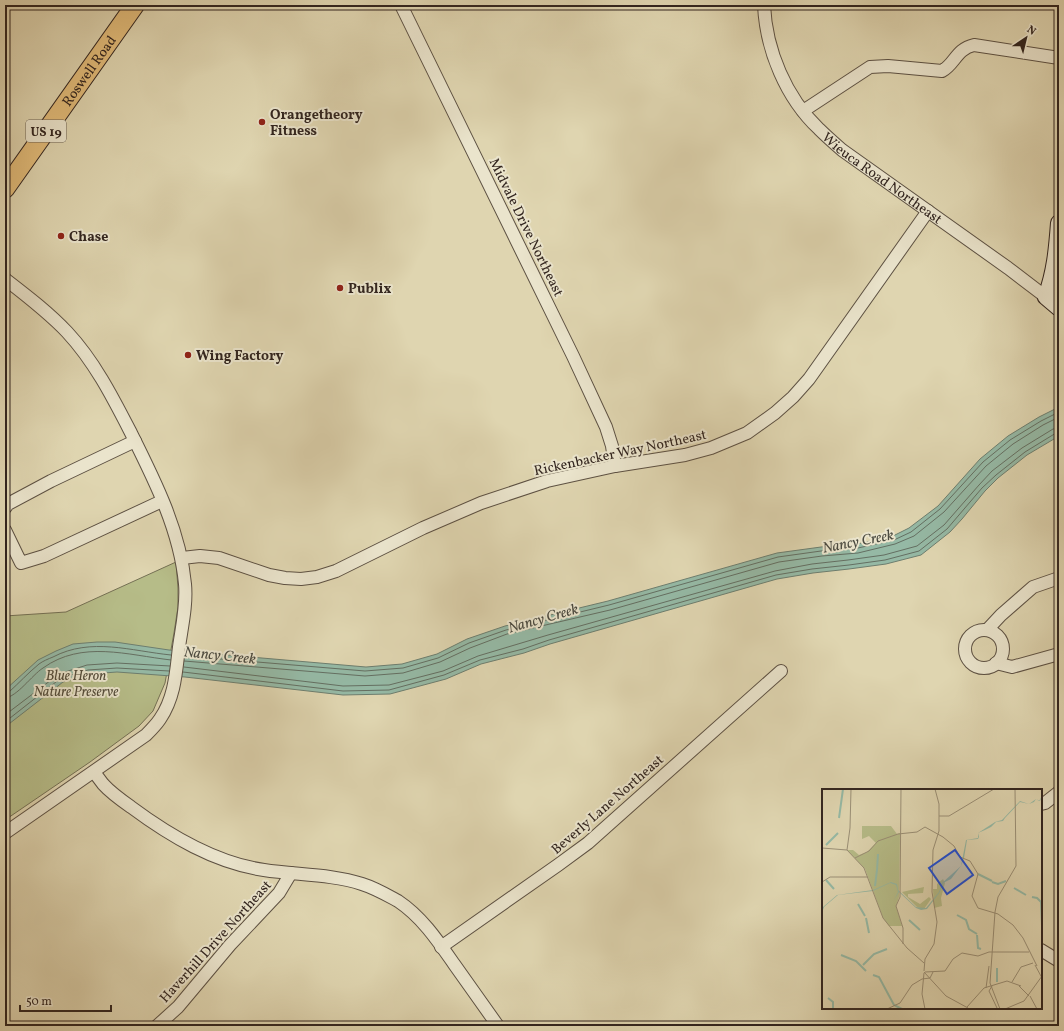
<svg xmlns="http://www.w3.org/2000/svg" width="1064" height="1031" font-family="Vollkorn,serif">
<style>
.green{fill:#b6bc88;stroke:#747054}
.water{fill:#95b9a5;stroke:#6d7e6f}
.lines{fill:none;stroke-linecap:round;stroke-linejoin:round}
.shore{stroke:#646f62;stroke-width:1}
.street-casing{stroke:#5d5143;stroke-width:14}
.secondary-casing{stroke:#32251f;stroke-width:18}
.primary-casing{stroke:#32251f;stroke-width:20}
.street{stroke:#eae4cc;stroke-width:12}
.secondary{stroke:#eae4cc;stroke-width:16}
.primary{stroke:#e0ba78;stroke-width:18}
.poi-dot{fill:#8f2418;stroke:#eae4cc;stroke-width:1.5}
.labels{text-anchor:middle;stroke-width:4;stroke-linejoin:round;paint-order:stroke}
.shield{fill:#eae4cc;stroke:#695e53;stroke-width:1}
.shield-label{font-size:13px;font-weight:bold;fill:#32251f}
.street-label{font-size:14px;fill:#32251f;stroke:#eae4cc}
.poi-label{font-size:14px;font-weight:bold;fill:#32251f;stroke:#eae4cc;text-anchor:start}
.park-label{font-size:14px;font-style:italic;fill:#534b39;stroke:#eae4cc}
.water-label{font-size:15px;font-style:italic;fill:#4b4a40;stroke:#eae4cc}
.inset-river{fill:none;stroke:#95b9a5;stroke-width:2}
.inset-road{fill:none;stroke:#9a8f76;stroke-width:1}
.view{fill:#1d4ed8;fill-opacity:0.15;stroke:#1d4ed8;stroke-width:2}
.inset-edge{fill:none;stroke:#32251f;stroke-width:2}
</style>
<rect width="100%" height="100%" fill="#dfd5b0"/>
<filter id="stains"><feTurbulence type="fractalNoise" baseFrequency=".005" numOctaves="4"/><feColorMatrix values="0 0 0 0 .2 0 0 0 0 .09 0 0 0 0 .02 0 0 0 .5 -.17"/></filter>
<radialGradient id="worn" r=".72"><stop offset=".6" stop-color="#630" stop-opacity="0"/><stop offset="1" stop-color="#630" stop-opacity=".3"/></radialGradient>
<polygon class="green" points="176,562 178,588 178,607 174,633 165,683 153,711 139,726 90,762 5,820 5,616 66,612"/>
<polygon class="water" points="1059,407 1059,436 1027,455 998,478 985,491 962,519 950,532 921,555 886,564 849,569 813,573 777,579 550,644 524,653 481,664 446,679 390,694 343,695 185,677 117,672 90,674 63,682 5,727 5,690 38,660 56,651 73,644 97,642 115,642 169,650 366,667 402,664 437,654 467,639 505,626 608,601 777,553 821,547 857,544 893,536 909,528 938,506 980,459 1008,436 1039,417"/>
<g class="lines">
<g class="shore">
<polyline points="185,656 365,671 403,668 438,658 469,643 506,630 609,605 778,557 821,551 858,548 894,540 911,532 940,509 983,462 1010,440 1041,421 1059,412"/>
<polyline points="184,661 365,676 403,673 440,662 470,648 507,634 610,610 779,562 822,556 858,553 895,544 914,536 944,512 986,466 1013,444 1043,425 1059,417"/>
<polyline points="184,667 343,686 389,685 443,671 478,656 548,635 775,571 812,564 848,560 884,555 917,546 944,525 979,485 992,471 1022,448 1053,429 1059,428"/>
<polyline points="183,672 343,691 389,690 444,675 480,660 523,649 549,640 776,575 812,569 849,565 885,560 919,551 947,529 982,488 996,475 1025,452 1056,433 1059,433"/>
<path d="M 5,693 L 9,692 C 19,683 28,673 39,664 C 43,661 48,659 53,657 C 91,637 131,651 171,655"/>
<path d="M 5,698 C 17,697 32,675 43,668 C 82,640 127,655 171,660"/>
<polyline points="5,715 59,674 87,665 117,663 170,666"/>
<polyline points="5,722 61,678 88,670 117,668 169,671"/>
</g>
<g class="street-casing">
<g id="street">
<polyline points="401,5 573,356 606,427 612,446 615,466"/>
<path id="s1" d="M 764,5 C 766,50 786,98 819,129 C 826,136 834,143 842,150 L 1008,268 L 1046,297"/>
<path d="M 803,111 L 870,67 L 888,66 L 942,71 C 955,64 956,49 974,45 L 1059,58"/>
<path d="M 5,279 C 27,296 48,312 67,332 C 94,361 112,396 130,431 C 154,479 180,530 185,584 C 187,604 182,626 179,647 C 176,672 175,697 160,719 C 156,725 151,730 146,735 L 5,833"/>
<polyline points="5,508 8,504 51,481 135,441"/>
<polyline points="5,530 21,563 44,556 162,501"/>
<polyline points="182,558 200,556 219,558 269,575 285,578 301,579 317,577 336,571 423,528 481,503 547,481 615,466 685,455 711,448 747,433 775,413 793,397 809,379 928,211"/>
<polyline points="987,630 1001,615 1033,587 1059,578"/>
<circle cx="984" cy="649" r="19"/>
<polyline points="996,663 1012,667 1059,654"/>
<path d="M 94,772 C 97,776 100,780 103,784 C 111,793 121,800 131,807 C 170,836 215,863 264,870 C 296,875 331,874 362,884 C 375,888 387,895 398,901 C 422,917 438,941 454,964 C 469,985 483,1005 498,1026"/>
<polyline points="1041,804 1045,803 1059,792"/>
<polyline points="441,947 558,865 588,843 781,671"/>
<polyline points="1041,950 1059,961"/>
<polyline points="157,1026 178,1007 230,945 279,893 291,873"/>
</g>
</g>
<g class="secondary-casing">
<path id="secondary" d="M 1059,223 C 1057,250 1055,272 1046,297 L 1059,308"/>
</g>
<g class="primary-casing">
<g id="primary">
<path id="s2" d="M 5,189 L 135,5"/>
</g>
</g>
<use href="#street" class="street"/>
<use href="#secondary" class="secondary"/>
<use href="#primary" class="primary"/>
</g>
<g class="poi-dot">
<circle cx="262" cy="122" r="4"/>
<circle cx="61" cy="236" r="4"/>
<circle cx="340" cy="288" r="4"/>
<circle cx="188" cy="355" r="4"/>
</g>
<g class="labels">
<rect class="shield" x="26" y="120" width="40" height="22" rx="3"/>
<g class="shield-label">
<text x="46" y="136">US 19</text>
</g>
<g class="street-label">
<text dy="5" stroke="none"><textPath href="#s2" startOffset="145">Roswell Road</textPath></text>
<text dy="5" stroke="none"><textPath href="#s1" startOffset="219">Wieuca Road Northeast</textPath></text>
<text transform="translate(527 227) rotate(64)" y="5">Midvale Drive Northeast</text>
<text transform="translate(620 452) rotate(-12)" y="5">Rickenbacker Way Northeast</text>
<text transform="translate(607 804) rotate(-41)" y="5">Beverly Lane Northeast</text>
<text transform="translate(215 941) rotate(-48)" y="5">Haverhill Drive Northeast</text>
</g>
<g class="poi-label">
<text x="270" y="119">Orangetheory<tspan x="270" dy="16">Fitness</tspan></text>
<text x="69" y="241">Chase</text>
<text x="348" y="293">Publix</text>
<text x="196" y="360">Wing Factory</text>
</g>
<g class="park-label">
<text x="76" y="680">Blue Heron<tspan x="76" dy="16">Nature Preserve</tspan></text>
</g>
<g class="water-label">
<text transform="translate(858 541) rotate(-11)" y="5">Nancy Creek</text>
<text transform="translate(543 618) rotate(-16)" y="5">Nancy Creek</text>
<text transform="translate(220 655) rotate(6)" y="5">Nancy Creek</text>
</g>
</g>
<g transform="translate(822 789)">
<rect width="220" height="220" fill="#dfd5b0"/>
<path d="M 40,37 L 69,37 L 75,45 L 78,44 L 77,108 L 74,117 L 80,137 L 67,137 L 61,129 L 43,80 L 25,61 L 31,61 L 37,66 L 45,63 L 54,54 L 47,47 L 40,50 ZM 121,90 L 123,94 L 119,109 L 120,117 L 112,119 L 111,100 L 115,100 L 115,95 ZM 102,98 L 101,104 L 86,105 L 86,108 L 98,115 L 107,108 L 109,110 L 102,120 L 95,118 L 80,103 Z" fill="#b6bc88"/>
<path d="M 220,7 L 218,12 L 214,10 L 212,13 L 207,15 L 198,13 L 183,29 L 181,32 L 174,33 L 169,38 L 163,41 L 156,44 L 157,48 L 156,50 L 145,51 L 142,69 L 139,77 L 129,90 L 121,94 L 118,103 L 105,120 L 99,121 L 94,119 L 77,103 L 72,111 L 76,103 L 74,96 L 68,94 L 51,102 L 16,106 L 2,118 L 0,124 L 1,118 L 15,106 L 51,101 L 69,93 L 75,95 L 76,101 L 94,118 L 104,119 L 117,103 L 120,94 L 139,77 L 144,51 L 156,49 L 156,44 L 173,33 L 180,31 L 198,12 L 207,15 L 214,10 L 217,12 Z" fill="#95b9a5"/>
<path class="inset-river" d="M 17,29 L 21,0M 4,56 L 16,44M 55,81 L 56,65M 156,85 L 170,92M 4,91 L 12,100M 170,93 L 176,95 L 184,92M 53,97 L 55,81M 192,99 L 204,106M 210,108 L 215,109 L 219,113 L 220,136M 36,115 L 43,127M 135,126 L 144,131 L 147,140 L 155,145M 44,129 L 47,144M 87,131 L 98,141M 155,146 L 156,159 L 159,160M 19,166 L 34,172 L 44,182M 41,176 L 52,165 L 65,160M 175,179 L 175,193M 51,186 L 57,188 L 72,216 L 80,220M 6,209 L 11,213 L 11,219"/>
<path class="inset-road" d="M 29,0 L 28,39 L 25,61 L 42,79 L 61,129 L 85,159 L 102,174M 79,0 L 78,108 L 74,117 L 81,139 L 81,155M 117,27 L 127,27 L 172,0M 0,59 L 25,61M 33,69 L 47,62 L 56,52 L 76,45 L 95,43 L 103,38 L 121,48 L 132,57 L 138,68 L 148,72 L 156,85 L 150,107 L 156,119 L 176,125 L 191,136 L 201,149 L 215,177M 0,93 L 8,88 L 46,88M 213,176 L 220,189M 102,182 L 103,170 L 112,155 L 115,133 L 110,103 L 111,61 L 117,42 L 117,15 L 113,0M 102,183 L 124,207 L 146,219M 103,183 L 123,182 L 131,170 L 140,164 L 156,167 L 167,163 L 207,163M 102,184 L 100,205 L 103,220M 190,193 L 199,178 L 211,174M 170,197 L 167,202 L 175,219M 197,197 L 207,207M 164,199 L 167,177M 208,207 L 215,220M 145,218 L 162,199 L 185,192 L 199,197M 65,220 L 78,214 L 90,196 L 100,190 L 108,189 L 111,183M 178,220 L 168,194 L 173,123 L 176,108 L 194,77 L 193,0M 183,220 L 202,212 L 220,187"/>
<path class="view" d="M 133,61 L 151,86 L 125,105 L 107,79 Z"/>
<rect width="220" height="220" class="inset-edge"/>
</g>
<rect width="1064" height="1031" fill="none" stroke="#dfd5b0" stroke-width="20"/>
<rect x="6" y="6" width="1052" height="1019" fill="none" stroke="#32251f" stroke-width="2"/>
<rect x="10" y="10" width="1044" height="1011" fill="none" stroke="#32251f"/>
<g transform="translate(1026 38) rotate(35)" stroke="#eae4cc" stroke-width="3" paint-order="stroke">
<path d="M0-3L7 15L0 10L-7 15Z" fill="#32251f"/>
<text y="-6" font-size="11" font-weight="bold" text-anchor="middle" fill="#32251f">N</text>
</g>
<path d="M20 1005v6h91v-6" fill="none" stroke="#32251f" stroke-width="2"/>
<text x="26" y="1005" font-size="12" fill="#32251f" stroke="#eae4cc" stroke-width="3" paint-order="stroke">50 m</text>
<rect width="100%" height="100%" filter="url(#stains)"/>
<rect width="100%" height="100%" fill="url(#worn)"/>
</svg>
